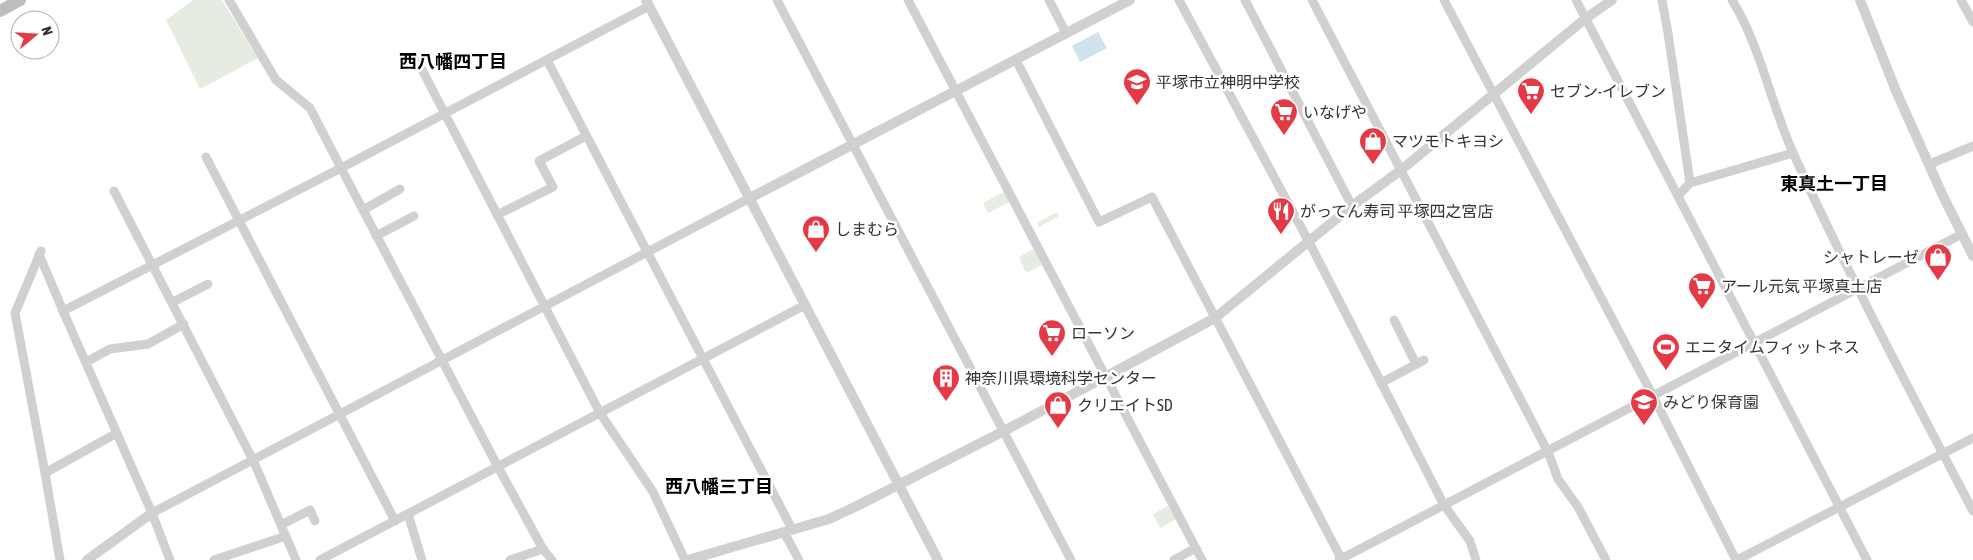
<svg xmlns="http://www.w3.org/2000/svg" width="1973" height="560" font-family="'Asap Condensed','Noto Sans JP',sans-serif">
<style>
.green{fill:#e6ecdf}
.water{fill:#cfe2ee}
.lines{fill:none;stroke-linecap:round;stroke-linejoin:round}
.minor{stroke:#d0d0d0;stroke-width:9}
.tertiary{stroke:#d0d0d0;stroke-width:10}
.secondary{stroke:#bdbdbd;stroke-width:12}
.labels{text-anchor:middle;stroke-width:5;stroke-linejoin:round;paint-order:stroke}
.poi-label{font-size:16px;fill:#333;stroke:#fff;text-anchor:start}
.neighbourhood-label{font-size:18px;font-weight:bold;fill:#000;stroke:#fff}
</style>
<rect width="100%" height="100%" fill="#fff"/>
<g class="green">
<polygon points="193,0 222,0 258,58 200,89 166,20"/>
<polygon points="1004,192 1009,202 988,213 983,203"/>
<polygon points="1057,212 1059,216 1039,227 1037,223"/>
<polygon points="1034,249 1042,265 1026,273 1019,257"/>
<polygon points="1168,506 1176,519 1160,528 1153,514"/>
</g>
<polygon class="water" points="1098,32 1107,48 1080,62 1072,46"/>
<g class="lines">
<g class="minor">
<polyline points="777,0 1071,560"/>
<polyline points="908,0 1202,560"/>
<polyline points="1049,0 1066,33"/>
<polyline points="1179,0 1309,242 1444,505 1470,541 1476,560"/>
<polyline points="1245,0 1352,206"/>
<polyline points="1312,0 1548,452 1558,479 1578,507 1606,560"/>
<polyline points="1444,0 1653,396 1736,560"/>
<polyline points="1576,0 1867,560"/>
<polyline points="1662,0 1668,33 1690,183 1678,196"/>
<path d="M 1732,0 C 1761,47 1771,105 1794,155 C 1849,276 1911,393 1973,511"/>
<polyline points="1961,0 1973,22"/>
<polyline points="416,58 600,413 653,492 685,560"/>
<polyline points="547,60 792,529"/>
<polyline points="1016,60 1099,222 1152,197 1342,560"/>
<polyline points="206,157 395,521"/>
<polyline points="1930,164 1973,146"/>
<polyline points="1690,183 1793,153"/>
<polyline points="114,191 253,460 296,560"/>
<polyline points="363,210 400,189"/>
<polyline points="497,215 553,187 539,161 586,136"/>
<polyline points="376,236 414,216"/>
<polyline points="41,251 15,313 45,473 60,560"/>
<polyline points="39,254 63,311"/>
<polyline points="173,302 208,284"/>
<polyline points="1394,320 1416,364"/>
<polyline points="86,362 110,349 148,344 184,324"/>
<polyline points="1381,383 1424,360"/>
<polyline points="45,473 117,433"/>
<polyline points="152,513 750,198"/>
<polyline points="408,514 422,560"/>
<polyline points="281,525 310,510 315,521"/>
<polyline points="784,532 799,560"/>
<polyline points="170,560 152,513 63,311 341,168 310,108 276,80 229,0"/>
<polyline points="214,560 286,536"/>
<polyline points="320,560 805,305"/>
<polyline points="510,560 543,549"/>
<polyline points="552,560 543,549 498,467 341,168 649,6"/>
<polyline points="1174,560 1196,548"/>
<polyline points="1339,560 1962,234"/>
<polyline points="1737,560 1973,438"/>
</g>
<g class="tertiary">
<polyline points="646,0 938,560"/>
<polyline points="1860,0 1896,91 1943,196 1973,256"/>
<polyline points="750,198 1130,0"/>
<polyline points="87,560 152,513"/>
<polyline points="688,560 829,519 857,506 1004,431 1215,318 1352,206 1401,170 1585,19 1612,0"/>
</g>
<polyline class="secondary" points="0,11 20,0"/>
</g>
<defs>
<g id="school-pin" transform="scale(1.4375)"><path d="M0 17L-7.5 6A9.5 9.5 0 1 1 7.5 6Z" fill="#e63946" stroke="#fff"/><path d="M0-5L7-2L0 1L-7-2ZM-4 1L0 2.5L4 1V4Q0 6-4 4Z" fill="#fff"/></g>
<g id="supermarket-pin" transform="scale(1.4375)"><path d="M0 17L-7.5 6A9.5 9.5 0 1 1 7.5 6Z" fill="#e63946" stroke="#fff"/><path d="M-6-5.5h2.5l.6 2H6L4.5 2H-2.5L-4.4-4H-6ZM-1.5 3.2a1.3 1.3 0 1 0 .1 0ZM3 3.2a1.3 1.3 0 1 0 .1 0Z" fill="#fff"/></g>
<g id="shop-pin" transform="scale(1.4375)"><path d="M0 17L-7.5 6A9.5 9.5 0 1 1 7.5 6Z" fill="#e63946" stroke="#fff"/><path d="M-5-2.5h2.3a2.7 3.5 0 0 1 5.4 0H5L5.5 6h-11ZM-1.5-2.5h3a1.5 2.3 0 0 0-3 0Z" fill="#fff"/></g>
<g id="restaurant-pin" transform="scale(1.4375)"><path d="M0 17L-7.5 6A9.5 9.5 0 1 1 7.5 6Z" fill="#e63946" stroke="#fff"/><path d="M-5-6h1v4h1v-4h1v4h1v-4h1v5L-1.5 .5V6h-2V.5L-5-1ZM5-6V6H3V1.5H1.5Q1.5-4 5-6Z" fill="#fff"/></g>
<g id="stadium-pin" transform="scale(1.4375)"><path d="M0 17L-7.5 6A9.5 9.5 0 1 1 7.5 6Z" fill="#e63946" stroke="#fff"/><path d="M0-5a6.5 5 0 1 0 0 10a6.5 5 0 1 0 0-10ZM-3.5-1.8h7v3.6h-7Z" fill="#fff"/></g>
<g id="building-pin" transform="scale(1.4375)"><path d="M0 17L-7.5 6A9.5 9.5 0 1 1 7.5 6Z" fill="#e63946" stroke="#fff"/><path d="M-4-6H4V6H1V3H-1V6H-4ZM-2.5-4.3h1.7v1.8h-1.7ZM.8-4.3h1.7v1.8H.8ZM-2.5-1h1.7V.8h-1.7ZM.8-1h1.7V.8H.8Z" fill="#fff"/></g>
</defs>
<g fill-rule="evenodd">
<use href="#school-pin" x="1137" y="82"/>
<use href="#supermarket-pin" x="1531" y="91"/>
<use href="#supermarket-pin" x="1284" y="112"/>
<use href="#shop-pin" x="1373" y="141"/>
<use href="#restaurant-pin" x="1281" y="211"/>
<use href="#shop-pin" x="816" y="229"/>
<use href="#shop-pin" x="1938" y="257"/>
<use href="#supermarket-pin" x="1702" y="286"/>
<use href="#supermarket-pin" x="1052" y="333"/>
<use href="#stadium-pin" x="1666" y="347"/>
<use href="#building-pin" x="946" y="378"/>
<use href="#school-pin" x="1644" y="402"/>
<use href="#shop-pin" x="1058" y="405"/>
</g>
<g class="labels">
<g class="poi-label">
<text x="1156" y="88">平塚市立神明中学校</text>
<text x="1550" y="97">セブン-イレブン</text>
<text x="1303" y="118">いなげや</text>
<text x="1392" y="147">マツモトキヨシ</text>
<text x="1300" y="217">がってん寿司 平塚四之宮店</text>
<text x="835" y="235">しまむら</text>
<text x="1919" y="263" text-anchor="end">シャトレーゼ</text>
<text x="1721" y="292">アール元気 平塚真土店</text>
<text x="1071" y="339">ローソン</text>
<text x="1685" y="353">エニタイムフィットネス</text>
<text x="965" y="384">神奈川県環境科学センター</text>
<text x="1663" y="408">みどり保育園</text>
<text x="1077" y="411">クリエイトSD</text>
</g>
<g class="neighbourhood-label">
<text x="453" y="68">西八幡四丁目</text>
<text x="1834" y="190">東真土一丁目</text>
<text x="719" y="493">西八幡三丁目</text>
</g>
</g>
<g transform="translate(35 35) rotate(72)"><circle r="24" fill="#ffffff" stroke="#adadad"/>
<path d="M0-4L9 19L0 12L-9 19Z" fill="#e63946"/>
<text y="-8" font-size="14" font-weight="bold" text-anchor="middle" fill="#333333">N</text>
</g>
</svg>
